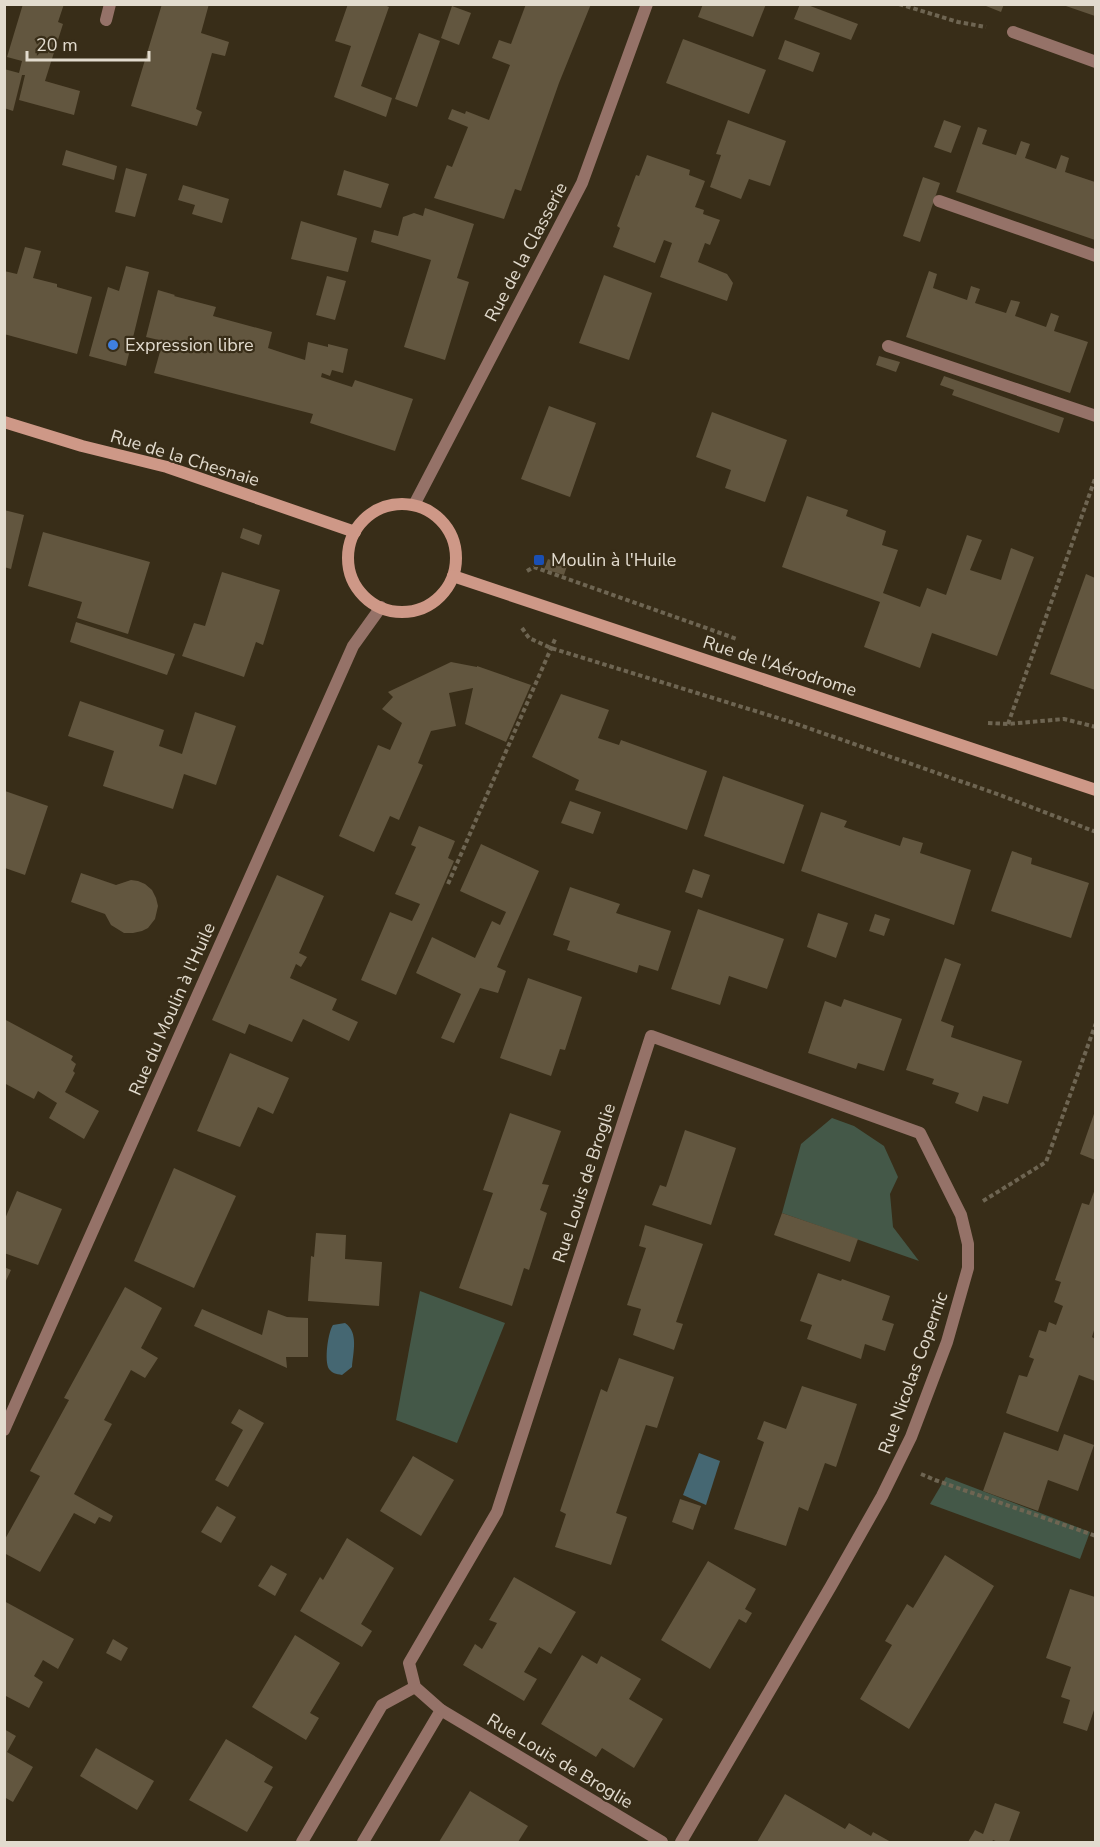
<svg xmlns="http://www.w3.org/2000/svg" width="1100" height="1847" font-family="'Nunito Sans',sans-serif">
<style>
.green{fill:#445848}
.water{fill:#456772}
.building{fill:#62563f}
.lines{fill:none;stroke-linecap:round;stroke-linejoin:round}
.path{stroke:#6e6552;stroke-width:4;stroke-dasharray:4.5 3;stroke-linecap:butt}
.lane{stroke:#957268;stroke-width:12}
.street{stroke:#957268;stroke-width:12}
.secondary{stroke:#ce9887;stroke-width:12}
.shop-dot{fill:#3f7fe0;stroke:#382d18;stroke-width:2}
.transit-dot{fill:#1a4fb4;stroke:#382d18;stroke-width:2}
.labels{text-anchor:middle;stroke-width:4.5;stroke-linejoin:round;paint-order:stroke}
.street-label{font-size:18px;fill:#e2dbce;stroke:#382d18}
.poi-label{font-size:18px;fill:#e2dbce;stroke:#382d18;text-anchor:start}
</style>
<rect width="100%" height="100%" fill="#382d18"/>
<g class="green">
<polygon points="832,1118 854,1126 884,1146 898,1177 890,1194 893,1227 919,1261 782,1213 801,1144"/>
<polygon points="420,1291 505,1323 457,1443 396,1420"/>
<polygon points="946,1477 1090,1532 1080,1559 930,1504"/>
</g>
<g class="water">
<path d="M 345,1323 C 359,1332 353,1353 352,1367 L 342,1375 C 336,1374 332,1373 329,1369 C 324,1361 328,1332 333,1325 Z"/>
<polygon points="699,1453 720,1461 706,1505 683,1495"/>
</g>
<g class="building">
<polygon points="23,4 64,4 58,22 63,24 45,81 80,91 74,115 19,100 25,75 22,75 13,111 4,108 4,69 19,73 22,61 7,57"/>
<polygon points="162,4 209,4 201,33 229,42 225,56 212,53 196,109 202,112 197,126 131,106"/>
<polygon points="348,4 382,4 389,7 361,86 392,98 386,117 334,97 351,46 335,41"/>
<polygon points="526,4 591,4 559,83 521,191 515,189 504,219 434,198 447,165 452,167 468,127 448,119 452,109 465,114 466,111 489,120 510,65 492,58 499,40 511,44"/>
<polygon points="703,4 766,4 753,37 698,17"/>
<polygon points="800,4 805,4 858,24 851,40 794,19"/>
<polygon points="981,4 1004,4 1001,12"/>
<polygon points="1063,4 1095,4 1095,16 1063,5"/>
<polygon points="452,6 471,13 459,45 441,38"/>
<polygon points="419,33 440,41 417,107 395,99"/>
<polygon points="683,39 766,70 749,114 666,83"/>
<polygon points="785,40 820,53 813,72 778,59"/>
<polygon points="728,120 786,141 770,186 749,179 741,199 710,187 721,155 716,154"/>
<polygon points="944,120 961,126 951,153 934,147"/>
<polygon points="978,127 987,130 982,144 1016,155 1021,141 1030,144 1025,158 1056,169 1061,155 1069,158 1065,172 1095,182 1095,240 956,192"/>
<polygon points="66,150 117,166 114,180 62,165"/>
<polygon points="647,155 690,170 689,175 705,181 695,207 704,210 703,214 720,220 710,245 705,243 698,262 727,274 733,283 727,301 660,277 672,243 664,240 655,263 613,247 620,228 617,226 636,175 639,176"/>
<polygon points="126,168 147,174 135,217 115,212"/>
<polygon points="344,170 389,184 381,208 337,195"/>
<polygon points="923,177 940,183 920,242 903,236"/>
<polygon points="183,185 229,199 222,223 192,214 195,205 178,200"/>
<polygon points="425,208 474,224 457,278 469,282 445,360 404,347 431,260 371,242 374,230 398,236 403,217 414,213 423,216"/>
<polygon points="301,221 357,238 348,272 291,259"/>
<polygon points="25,247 41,251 33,278 57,284 57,287 92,297 77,354 4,334 4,271 17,274"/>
<polygon points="126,266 149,272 126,366 89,356 108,287 119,291"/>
<polygon points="929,271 937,274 933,288 967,300 971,286 980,289 975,303 1006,313 1011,300 1020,302 1015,316 1046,327 1051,313 1059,316 1054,331 1088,342 1070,393 906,337"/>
<polygon points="604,275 652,293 629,360 579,343"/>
<polygon points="327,276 346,281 335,320 316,315"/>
<polygon points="158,290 175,295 174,296 216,307 213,316 272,332 268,348 286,354 305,360 308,342 328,347 328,344 348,349 343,373 332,370 330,376 322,373 321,377 352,387 355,380 413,399 395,451 310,423 313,414 154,373 163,341 146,337"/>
<polygon points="879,356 900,362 896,372 876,365"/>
<polygon points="944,376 1064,418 1059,433 952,395 954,390 940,385"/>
<polygon points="549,406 596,423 570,497 521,479"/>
<polygon points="712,412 787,440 765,502 725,488 731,470 696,457"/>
<polygon points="807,496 848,510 846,516 886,531 882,545 898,550 883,593 920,607 927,588 946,595 967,535 982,540 970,570 1001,580 1011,548 1034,557 997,656 932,633 920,668 864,647 880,602 782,567"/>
<polygon points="4,510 24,515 11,569 4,567"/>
<polygon points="243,528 262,535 259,545 240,538"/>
<polygon points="43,532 150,562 128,634 77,618 82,602 28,586"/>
<polygon points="548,559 567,566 564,575 544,569"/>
<polygon points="222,572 280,590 263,645 256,642 244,677 182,656 194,623 205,626"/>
<polygon points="1086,574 1095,578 1095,690 1050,674"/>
<polygon points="76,622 175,654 167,675 70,642"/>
<polygon points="451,662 477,667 477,666 531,685 506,742 465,724 473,688 449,693 456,726 431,731 418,763 423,765 399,820 390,816 374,852 339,836 378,745 390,750 402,723 382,709 393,697 388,692"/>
<polygon points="561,694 609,710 598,738 619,745 621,740 707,771 687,830 575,790 579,780 532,757"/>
<polygon points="80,701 164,730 159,746 182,754 195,712 236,726 216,785 184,774 173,809 103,786 114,751 68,736"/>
<polygon points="723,776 804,805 784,864 704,836"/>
<polygon points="5,791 48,806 25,875 5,868"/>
<polygon points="570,801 601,812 593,834 561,823"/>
<polygon points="821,812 847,821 844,827 900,846 903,837 923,843 920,853 971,870 954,925 801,871"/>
<polygon points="419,826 455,841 448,858 454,861 396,995 361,980 390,912 412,921 420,904 395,894 416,847 411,845"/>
<polygon points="481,844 539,871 497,967 506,971 498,993 480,988 454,1043 441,1038 461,994 416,973 432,937 475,958 492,921 500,925 506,912 460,891"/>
<polygon points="1012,851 1032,858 1031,864 1089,883 1071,938 991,911"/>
<polygon points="693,869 710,875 702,898 685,892"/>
<polygon points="81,873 116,885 131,880 138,881 145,884 152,890 156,898 158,906 155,919 148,928 142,931 133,933 124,933 111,925 105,914 71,902"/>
<polygon points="277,875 324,896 299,953 307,957 301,967 296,964 290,978 337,999 332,1010 358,1022 349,1041 303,1019 292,1042 249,1024 245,1034 212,1020"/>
<polygon points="570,887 620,904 616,913 671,931 658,971 639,965 637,973 567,950 570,941 553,935"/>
<polygon points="698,909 784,939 767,989 729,976 720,1005 671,989"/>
<polygon points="818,913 848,923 836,958 807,947"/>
<polygon points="875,914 890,919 884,936 869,931"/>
<polygon points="945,958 961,964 941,1021 954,1026 951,1037 1022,1061 1008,1104 983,1096 978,1112 955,1103 959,1093 932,1084 934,1079 906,1070"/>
<polygon points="528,978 582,997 565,1050 560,1049 551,1076 500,1058"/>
<polygon points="844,999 902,1019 884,1071 858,1063 856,1069 808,1053 825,1001 841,1007"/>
<polygon points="4,1019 73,1056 71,1060 76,1064 73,1071 75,1073 65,1092 99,1111 84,1139 49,1118 57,1103 38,1091 34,1099 4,1083"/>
<polygon points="230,1053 289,1078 273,1114 258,1107 240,1147 197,1131"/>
<polygon points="1095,1111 1095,1160 1080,1154"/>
<polygon points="510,1113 561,1131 542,1184 549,1185 540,1210 547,1213 529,1270 524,1268 512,1306 459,1288 493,1193 483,1190"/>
<polygon points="685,1130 736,1148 711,1225 652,1205 660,1185 666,1187"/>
<polygon points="174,1168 236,1196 194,1288 134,1261"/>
<polygon points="1095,1189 1095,1327 1092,1337 1095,1339 1095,1381 1079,1375 1058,1432 1006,1413 1019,1375 1027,1377 1034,1359 1029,1357 1039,1330 1046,1332 1049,1322 1056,1325 1063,1306 1054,1302 1061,1282 1055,1280 1082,1203 1089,1205"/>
<polygon points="17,1191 62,1209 38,1265 4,1253 4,1221"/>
<polygon points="782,1213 858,1239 850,1262 774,1235"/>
<polygon points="645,1225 703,1244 676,1322 683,1324 674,1350 633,1335 641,1309 627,1305 646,1248 639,1246"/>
<polygon points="316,1233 346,1235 345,1259 382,1262 379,1306 308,1301 311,1256 314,1257"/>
<polygon points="4,1267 11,1270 4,1285"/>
<polygon points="818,1273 841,1281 842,1279 890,1296 882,1320 894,1324 885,1351 865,1344 861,1359 807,1339 812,1325 800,1321"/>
<polygon points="125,1287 162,1308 141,1348 158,1358 145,1378 131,1370 104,1420 112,1424 74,1494 113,1516 110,1522 99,1517 95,1524 74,1513 40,1572 4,1553 4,1541 40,1476 30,1471 69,1400 64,1398"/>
<polygon points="202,1309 262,1335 268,1310 287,1317 308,1318 308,1357 286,1357 287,1368 194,1326"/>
<polygon points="619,1358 674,1377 657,1428 646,1425 616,1513 627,1517 611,1565 555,1547 566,1514 560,1511 601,1389 607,1392"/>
<polygon points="802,1386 857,1404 836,1467 825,1463 808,1511 799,1507 786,1546 734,1529 764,1442 757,1439 764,1421 786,1429"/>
<polygon points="239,1409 264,1423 228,1487 215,1480 243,1430 231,1423"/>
<polygon points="1004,1432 1058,1451 1064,1434 1094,1445 1078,1491 1048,1480 1038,1511 983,1491"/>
<polygon points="413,1456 454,1480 421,1536 380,1511"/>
<polygon points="680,1499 701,1506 693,1530 672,1522"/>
<polygon points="217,1506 236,1517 221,1543 201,1532"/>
<polygon points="347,1538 394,1568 361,1624 372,1631 362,1647 300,1611 320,1577 323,1580"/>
<polygon points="945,1555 994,1586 909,1729 860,1699 892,1645 885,1641 907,1604 913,1608"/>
<polygon points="708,1561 756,1589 745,1609 752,1613 746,1623 739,1619 710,1669 661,1640"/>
<polygon points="271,1565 287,1574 275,1596 258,1586"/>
<polygon points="514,1577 576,1612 551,1654 539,1647 524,1672 537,1679 524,1701 463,1665 475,1644 482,1649 497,1623 489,1620"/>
<polygon points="1070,1589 1095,1597 1095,1707 1087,1731 1063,1723 1070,1700 1061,1697 1071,1667 1046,1658"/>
<polygon points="4,1601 74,1639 58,1669 43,1660 34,1676 43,1682 29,1708 4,1695"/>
<polygon points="295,1635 340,1663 310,1713 319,1718 306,1740 252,1707"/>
<polygon points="113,1639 128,1648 121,1661 106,1653"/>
<polygon points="582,1655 597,1664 601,1656 641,1679 629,1699 663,1719 634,1768 602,1748 596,1757 541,1724"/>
<polygon points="4,1729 16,1736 7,1752 33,1767 13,1802 4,1797"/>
<polygon points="226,1739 273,1767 264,1782 273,1787 247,1832 189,1800"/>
<polygon points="96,1748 154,1781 137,1810 80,1776"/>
<polygon points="470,1791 528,1826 518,1842 439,1842"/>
<polygon points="785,1794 845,1829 849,1823 871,1836 873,1832 891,1842 757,1842"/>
<polygon points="995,1803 1020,1812 1009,1842 998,1842 993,1840 992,1842 968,1842 975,1830 983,1834"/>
</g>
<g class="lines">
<g class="path">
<polyline points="899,4 958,22 986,27"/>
<polyline points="527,571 534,567 737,639"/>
<polyline points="522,628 529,638 551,648 791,722 1000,795 1096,832"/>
<polyline points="988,723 1008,724 1064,719 1096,727"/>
<polyline points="1008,724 1096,476"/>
<polyline points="448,884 556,637"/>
<polyline points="983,1201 1046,1162 1096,1023"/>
<polyline points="921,1474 935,1480 1096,1536"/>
</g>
<polyline class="lane" points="1013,32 1096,62"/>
<g class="street">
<polyline points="106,20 110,4"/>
<polyline points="939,201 1096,256"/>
<polyline points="888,346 1096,416"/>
<polyline points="414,505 582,183 647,4"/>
<polyline points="4,1430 353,646 381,607"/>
<polyline points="302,1842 382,1705 415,1687"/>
<polyline points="363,1842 441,1710"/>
<polyline points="662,1842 441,1710 415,1687 409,1663 497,1512 651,1036 920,1133 961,1215 968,1244 968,1268 947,1342 911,1437 882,1496 831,1586 681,1842"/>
</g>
<g class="secondary">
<polyline points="4,422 82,446 167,467 355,532"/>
<circle cx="402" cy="558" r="54"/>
<polyline points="453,576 1096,790"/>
</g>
</g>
<circle class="shop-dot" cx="113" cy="345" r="6"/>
<rect class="transit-dot" x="533" y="554" width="12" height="12" rx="3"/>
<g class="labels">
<g class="street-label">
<text transform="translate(526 252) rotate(-62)" y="6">Rue de la Classerie</text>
<text transform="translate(185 458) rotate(17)" y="6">Rue de la Chesnaie</text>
<text transform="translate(780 666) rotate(18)" y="6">Rue de l'Aérodrome</text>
<text transform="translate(172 1009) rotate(-66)" y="6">Rue du Moulin à l'Huile</text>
<text transform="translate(584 1183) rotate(-72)" y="6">Rue Louis de Broglie</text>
<text transform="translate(913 1373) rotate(-70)" y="6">Rue Nicolas Copernic</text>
<text transform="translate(560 1761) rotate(31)" y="6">Rue Louis de Broglie</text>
</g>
<g class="poi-label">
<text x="125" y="351">Expression libre</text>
<text x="551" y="566">Moulin à l'Huile</text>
</g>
</g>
<rect width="1100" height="1847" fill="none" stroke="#e2dbce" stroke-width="12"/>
<path d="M27 51v9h122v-9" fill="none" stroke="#e2dbce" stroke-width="3"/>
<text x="36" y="51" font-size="18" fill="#e2dbce" stroke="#382d18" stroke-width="4.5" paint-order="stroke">20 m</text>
</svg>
